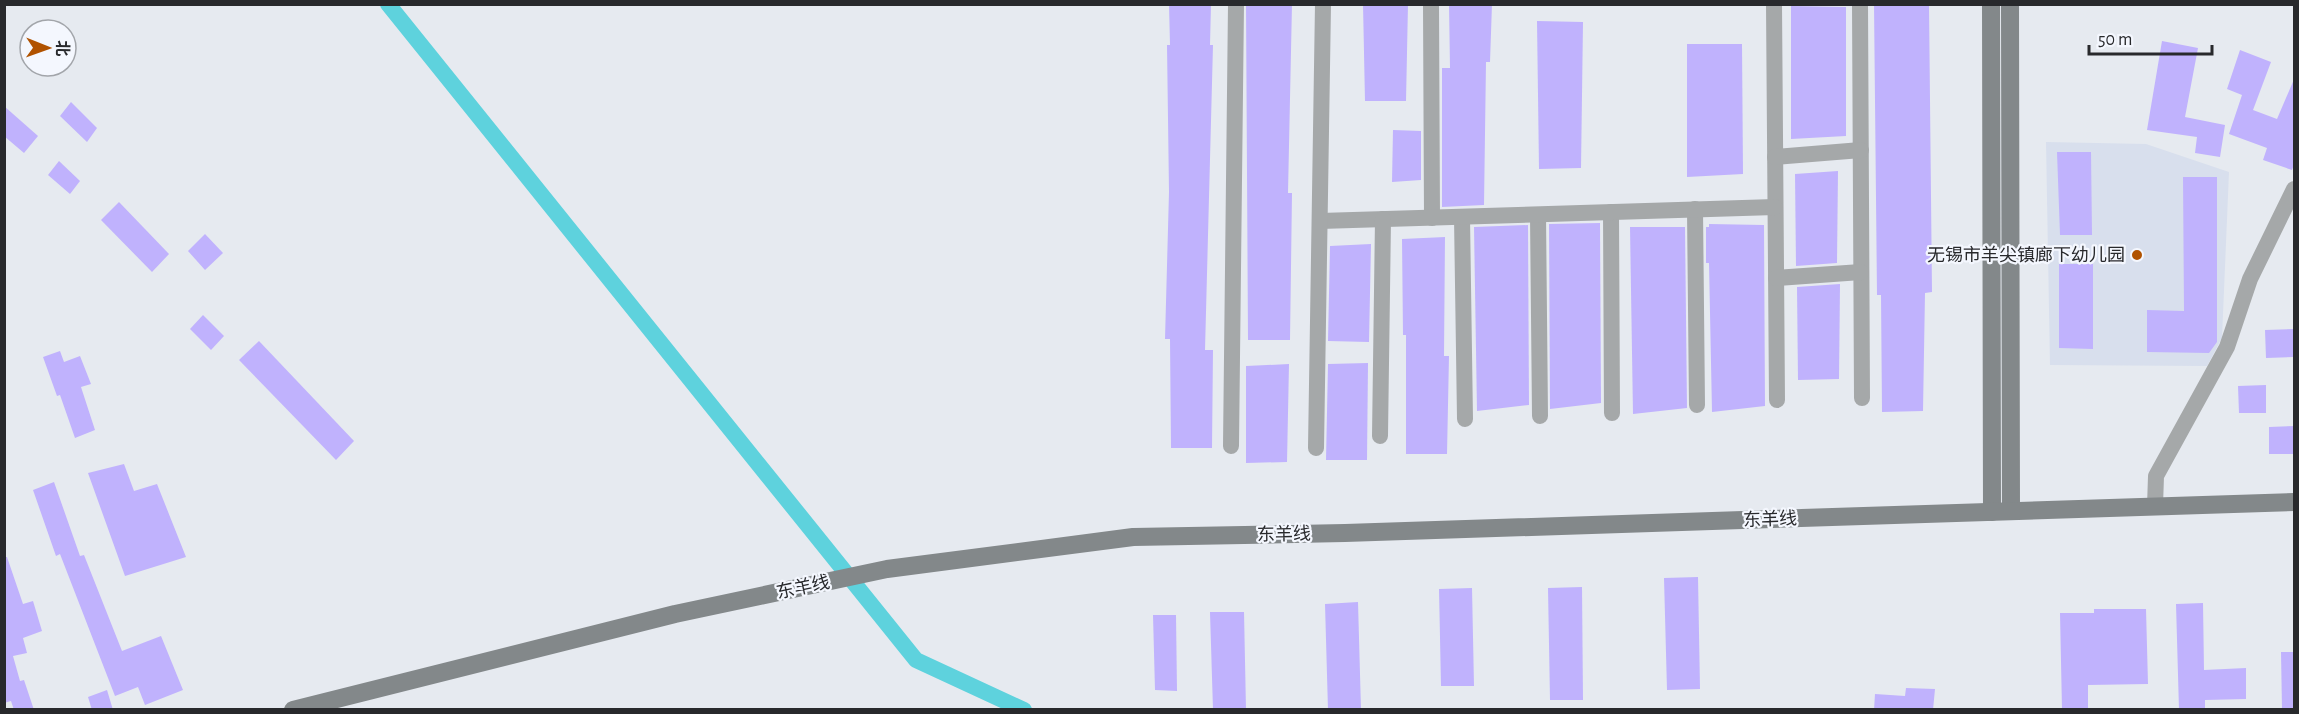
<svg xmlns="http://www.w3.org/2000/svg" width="2299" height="714" font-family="'Alegreya Sans','Noto Sans SC',sans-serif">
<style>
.built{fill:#d8dfed}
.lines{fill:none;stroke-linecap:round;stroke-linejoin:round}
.canal{stroke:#5ed2dd;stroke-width:16}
.building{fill:#c0b2fd}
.street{stroke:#a5a8a9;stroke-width:16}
.secondary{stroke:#83888a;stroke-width:18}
.poi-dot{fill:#b05200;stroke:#f4f7fe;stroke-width:2}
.labels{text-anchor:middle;stroke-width:4.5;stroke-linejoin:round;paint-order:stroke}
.poi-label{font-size:18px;fill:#28292c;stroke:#f4f7fe;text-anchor:end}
.street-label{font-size:18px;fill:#28292c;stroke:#f4f7fe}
</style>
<rect width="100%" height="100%" fill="#e6eaf0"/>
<polygon class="built" points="2046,142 2146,144 2229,172 2222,338 2207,366 2050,365"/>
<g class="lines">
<polyline class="canal" points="388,4 916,660 1024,710"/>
</g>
<g class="building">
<polygon points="1169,4 1211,4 1210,45 1213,45 1205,350 1213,350 1212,448 1171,448 1170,339 1165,339 1169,192 1167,45 1170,45"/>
<polygon points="1246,4 1292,4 1288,193 1292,193 1290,340 1248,340"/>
<polygon points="1363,4 1408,4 1406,101 1365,101"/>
<polygon points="1449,4 1492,4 1490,62 1486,62 1484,205 1442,207 1442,68 1450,68"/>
<polygon points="1874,4 1929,4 1932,292 1925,293 1923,411 1882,412 1881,295 1877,295"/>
<polygon points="1791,6 1846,7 1846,136 1791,139"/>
<polygon points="1537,21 1583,22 1581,168 1539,169"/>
<polygon points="2162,41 2198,48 2185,117 2225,125 2220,157 2195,153 2197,137 2147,130"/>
<polygon points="1687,44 1742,44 1743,174 1687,177"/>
<polygon points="2240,50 2271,62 2253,110 2277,119 2295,77 2295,162 2292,170 2263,160 2267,148 2229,134 2242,95 2227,89"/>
<polygon points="71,102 97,128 87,142 60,116"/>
<polygon points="4,106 38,136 24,153 4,136"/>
<polygon points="1393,130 1421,131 1421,180 1392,182"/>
<polygon points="2057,152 2091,152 2092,235 2060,235"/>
<polygon points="59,161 80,181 70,194 48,175"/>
<polygon points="1838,171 1837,263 1796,266 1795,174"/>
<polygon points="2183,177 2217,177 2217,342 2209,353 2147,352 2147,310 2184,311"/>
<polygon points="119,202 169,254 152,272 101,220"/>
<polygon points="1600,223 1601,403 1550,409 1549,224"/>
<polygon points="1709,224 1764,225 1765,406 1712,412 1709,263 1706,263 1706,227 1709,227"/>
<polygon points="1528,225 1529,405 1477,411 1474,227"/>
<polygon points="1630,227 1685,227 1687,408 1633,414"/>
<polygon points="205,234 223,253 205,270 188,251"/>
<polygon points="1445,237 1444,356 1449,356 1447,454 1406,454 1406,335 1403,335 1402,239"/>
<polygon points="1371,244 1369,342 1328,341 1330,246"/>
<polygon points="2059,264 2093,264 2093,349 2059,348"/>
<polygon points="1840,284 1839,379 1798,380 1797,287"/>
<polygon points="203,315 224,336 211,350 190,329"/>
<polygon points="2293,329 2293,357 2266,358 2265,330"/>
<polygon points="259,341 354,441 336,460 239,360"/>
<polygon points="60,351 64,362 80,356 91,384 81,387 95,430 75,438 60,395 57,396 43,357"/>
<polygon points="1368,363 1367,460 1326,460 1328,364"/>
<polygon points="1289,364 1287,462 1246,463 1246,366"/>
<polygon points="2266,385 2266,413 2239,413 2238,386"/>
<polygon points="2295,426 2295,454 2269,454 2269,427"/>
<polygon points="124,464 134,491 157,484 186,557 125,576 88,473"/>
<polygon points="54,482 80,556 84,555 122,651 161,636 183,690 145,705 138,687 115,696 60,554 56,556 33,490"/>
<polygon points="4,557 7,557 23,604 33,601 42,631 23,638 27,653 13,656 20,681 24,680 34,710 14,710 11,701 4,703"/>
<polygon points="1698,577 1700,689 1667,690 1664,578"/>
<polygon points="1582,587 1583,700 1550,700 1548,588"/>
<polygon points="1472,588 1474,686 1441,686 1439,589"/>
<polygon points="1358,602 1361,710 1328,710 1325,604"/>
<polygon points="2203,603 2204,670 2246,668 2246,699 2205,700 2205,710 2179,710 2176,604"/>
<polygon points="2094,609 2146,609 2148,684 2088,685 2088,710 2062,710 2060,613 2094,613"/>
<polygon points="1210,612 1244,612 1246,710 1213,710"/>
<polygon points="1153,615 1176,615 1177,691 1155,690"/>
<polygon points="2281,652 2295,652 2295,710 2282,710"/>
<polygon points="1906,688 1935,689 1933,710 1874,710 1875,694 1905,696"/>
<polygon points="107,690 113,710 92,710 88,697"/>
</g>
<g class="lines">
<g class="street">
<polyline points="1431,4 1432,218"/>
<polyline points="1774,4 1777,400"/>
<polyline points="1860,4 1862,398"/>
<polyline points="1775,157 1861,150"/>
<polyline points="1695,209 1697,405"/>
<polyline points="1611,212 1612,413"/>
<polyline points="1538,215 1540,416"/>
<polyline points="1462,217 1465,419"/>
<polyline points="1320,221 1775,207"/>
<polyline points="1776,278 1861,272"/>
<polyline points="1380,436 1383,219"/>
<polyline points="1231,446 1236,4"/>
<polyline points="1316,448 1323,4"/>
<polyline points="2155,506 2156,476 2227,347 2250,279 2294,189"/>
</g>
<g class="secondary">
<polyline points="1991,4 1992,512"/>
<polyline points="2010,4 2011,511"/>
<polyline points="293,710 675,614 887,569 1133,537 1345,533 2294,502"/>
</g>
</g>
<circle class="poi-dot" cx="2137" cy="255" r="6"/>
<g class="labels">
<g class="poi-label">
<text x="2125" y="261">无锡市羊尖镇廊下幼儿园</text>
</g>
<g class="street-label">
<text transform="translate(1770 519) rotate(-2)" y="6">东羊线</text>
<text transform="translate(1284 534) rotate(-1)" y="6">东羊线</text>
<text transform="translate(803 587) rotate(-12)" y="6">东羊线</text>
</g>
</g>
<rect width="2299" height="714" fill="none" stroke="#28292c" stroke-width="12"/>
<g transform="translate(48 48) rotate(91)"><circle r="28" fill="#f4f7fe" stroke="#a2a5aa" stroke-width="1.5"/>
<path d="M0-4.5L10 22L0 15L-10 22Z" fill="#b05200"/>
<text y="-9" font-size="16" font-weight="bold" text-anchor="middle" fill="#28292c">北</text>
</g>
<path d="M2089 45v9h123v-9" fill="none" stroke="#28292c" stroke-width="3"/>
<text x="2098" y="45" font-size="18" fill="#28292c" stroke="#f4f7fe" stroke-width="4.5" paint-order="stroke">50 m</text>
</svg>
